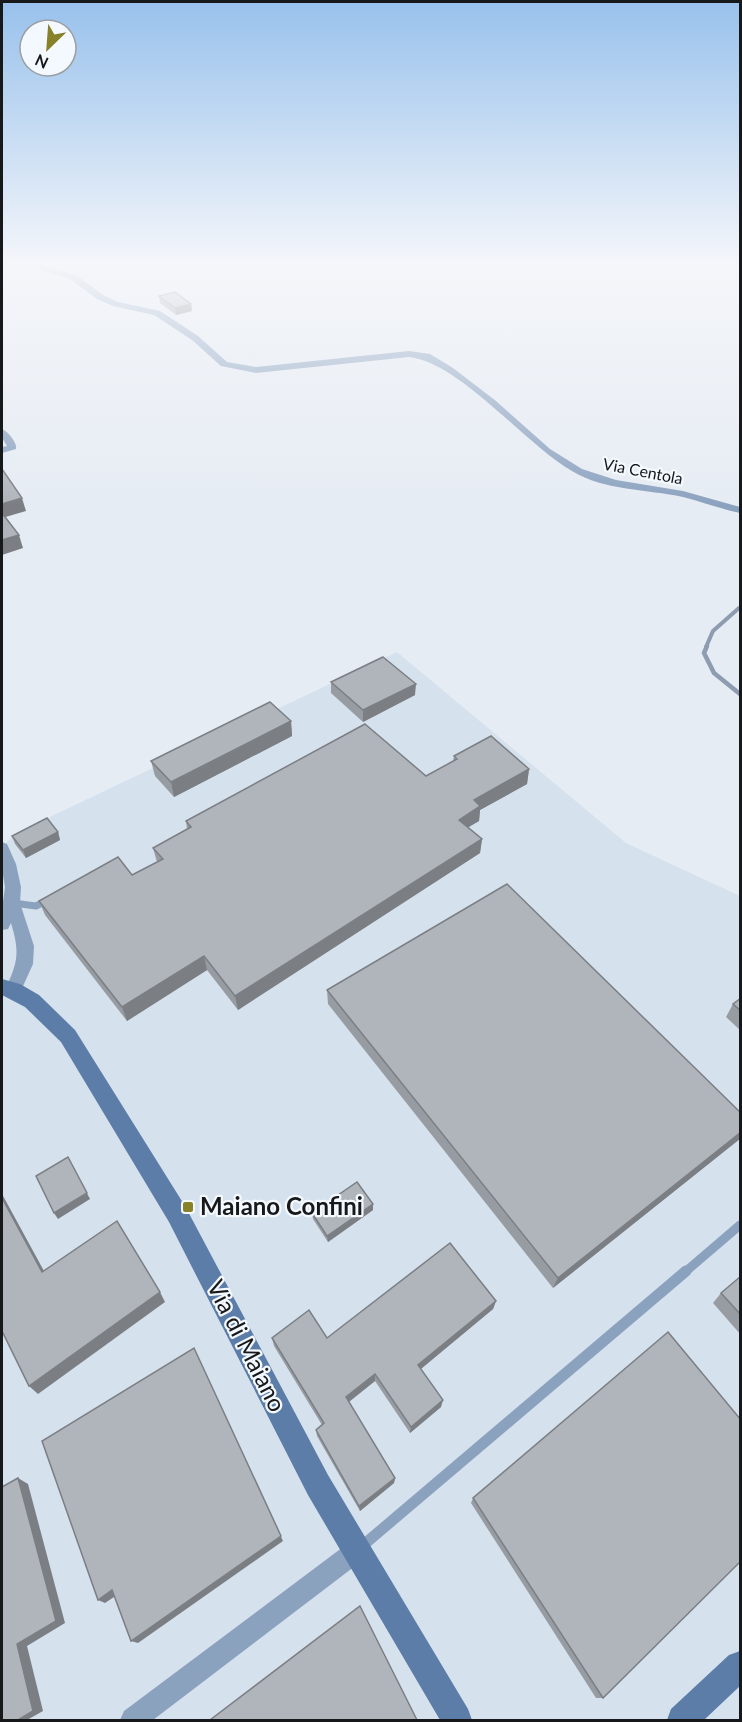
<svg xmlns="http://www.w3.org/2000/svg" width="742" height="1722" font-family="Lato,sans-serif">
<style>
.built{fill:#d6e1ee}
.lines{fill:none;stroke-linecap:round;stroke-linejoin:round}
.stream-far1{stroke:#8d9cb0;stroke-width:4}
.stream{stroke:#8d9cb0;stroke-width:4.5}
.lane-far2{stroke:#8ba2bf;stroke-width:7}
.lane-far1{stroke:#8ba2bf;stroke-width:9}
.lane{stroke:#8ba2bf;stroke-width:11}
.street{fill:#8ba2bf;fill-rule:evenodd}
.secondary{fill:#5c7da8;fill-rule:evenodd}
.wall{fill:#979ca2}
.shaded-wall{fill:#7b7f84}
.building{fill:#b0b5bc;stroke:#7b7f84;stroke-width:1.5}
.poi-dot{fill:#878128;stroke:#f4f9ff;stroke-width:2}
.labels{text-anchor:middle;stroke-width:4.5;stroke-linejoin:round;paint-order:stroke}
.far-street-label{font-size:16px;fill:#16181a;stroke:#f4f9ff}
.near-poi-label{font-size:24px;font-weight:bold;fill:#16181a;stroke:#f4f9ff;text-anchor:start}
.near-street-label{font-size:24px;fill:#16181a;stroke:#f4f9ff}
</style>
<rect width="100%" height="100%" fill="#e6ecf3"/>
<polygon class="built" points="397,652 626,843 740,896 740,1720 2,1720 2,847 16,833"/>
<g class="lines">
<polyline class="stream-far1" points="706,647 713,631 739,608"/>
<polyline class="stream" points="707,646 704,653 714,673 740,694"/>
<polyline class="lane-far2" points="13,903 36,906 50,899"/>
<polyline class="lane-far1" points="684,1273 740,1225"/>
<polyline class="lane" points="361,1547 686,1271"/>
<g class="street">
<path d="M 28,265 L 41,265 L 76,275 L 103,295 L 118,302 L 160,311 L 198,336 L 227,362 L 256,367 L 409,351 L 430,354 L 453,368 L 496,401 L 550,449 L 582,469 L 616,480 L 683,491 L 740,507 L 740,513 C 721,509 702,502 683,497 C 647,489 605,491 572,471 C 525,444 459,362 409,357 L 256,373 L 221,366 L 192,340 L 154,315 L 113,306 L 97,299 L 70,279 Z"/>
<path d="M 2,429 C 8,431 18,444 16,449 L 2,453 L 2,447 L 7,446 L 2,438 Z"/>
<path d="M 2,842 L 7,844 L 16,864 L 21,887 L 20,903 L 34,946 L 33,964 L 19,995 L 13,997 L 7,995 L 5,990 C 18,962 20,953 11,923 L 8,929 L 2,930 L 2,909 L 5,887 L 2,869 Z"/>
<polygon points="355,1540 363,1544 367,1552 363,1560 153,1720 120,1720 124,1711 347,1544"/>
</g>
<g class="secondary">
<polygon points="2,979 20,984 39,995 75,1030 185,1206 328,1475 468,1709 472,1720 440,1720 308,1495 169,1222 61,1042 25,1007 2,995"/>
<polygon points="740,1651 740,1686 704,1720 667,1720 671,1709 729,1655"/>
</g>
</g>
<g class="wall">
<polygon points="159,296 191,304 192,311 176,315 160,303"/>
<polygon points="331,682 415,695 363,722 331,693"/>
<polygon points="291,721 292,736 174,797 155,776 151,761"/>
<polygon points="454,756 529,769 527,784 480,810 479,821 468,827 482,839 480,853 238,1010 207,970 127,1021 45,915 39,901 132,875 157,862 153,848 187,829 186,821 426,776 453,761"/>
<polygon points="58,832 60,840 26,858 15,844 12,836"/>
<polygon points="327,990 741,1113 741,1138 553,1288 328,1004"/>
<polygon points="741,998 741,1031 726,1017 733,1004"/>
<polygon points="373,1210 328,1242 313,1219 312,1213"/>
<polygon points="741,1276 741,1335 713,1303 721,1293"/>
<polygon points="496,1301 493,1309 421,1369 441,1407 410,1433 375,1381 349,1402 395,1478 394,1483 360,1511 317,1436 316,1430 322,1425 274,1346 272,1338 327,1338"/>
<polygon points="473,1498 603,1698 596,1698 471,1503"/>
</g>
<g class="shaded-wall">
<polygon points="191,304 192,311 176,315 175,308"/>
<polygon points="22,498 26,511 2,518 2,504"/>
<polygon points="19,535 23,548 2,555 2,540"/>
<polygon points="416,684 415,695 363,722 363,710"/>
<polygon points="291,721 292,736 174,797 171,782"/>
<polygon points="529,769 527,784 480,810 479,821 457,834 459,820 474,800"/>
<polygon points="58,832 60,840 26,858 23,850"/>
<polygon points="482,839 480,853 238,1010 235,996"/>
<polygon points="204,956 207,970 127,1021 122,1007"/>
<polygon points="741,1132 741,1138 553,1288 558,1278"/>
<polygon points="68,1157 90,1199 58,1219 54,1213"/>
<polygon points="2,1194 50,1282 42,1272 2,1198"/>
<polygon points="373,1204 373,1210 328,1242 327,1236"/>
<polygon points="160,1292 165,1302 38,1394 29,1386"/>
<polygon points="496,1301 493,1309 417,1372 418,1365"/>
<polygon points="198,1357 283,1541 138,1643 131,1641"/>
<polygon points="375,1374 375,1381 346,1404 346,1397"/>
<polygon points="443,1400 441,1407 410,1433 411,1427"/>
<polygon points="18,1478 28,1484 65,1623 27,1646 43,1711 27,1720 18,1720 17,1644"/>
<polygon points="395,1478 394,1483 360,1511 359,1506"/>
<polygon points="112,1590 120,1593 105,1603 98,1600"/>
</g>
<g class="building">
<polygon points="175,292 191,304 175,308 159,296"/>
<polygon points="2,469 22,498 2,504"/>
<polygon points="2,513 19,535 2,540"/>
<polygon points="383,657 416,684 363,710 331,682"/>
<polygon points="270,702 291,721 171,782 151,761"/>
<polygon points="365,724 426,776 457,759 454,756 491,736 529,769 474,800 480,806 459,820 482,839 235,996 204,956 122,1007 39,901 118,857 132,875 163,859 153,848 191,827 186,821"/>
<polygon points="47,818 58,832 23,850 12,836"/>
<polygon points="507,884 741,1113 741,1132 558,1278 327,990"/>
<polygon points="741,998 741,1011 733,1004"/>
<polygon points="68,1157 87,1193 54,1213 36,1176"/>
<polygon points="357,1182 373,1204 327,1236 312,1213"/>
<polygon points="2,1198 42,1272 117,1221 160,1292 29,1386 2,1331"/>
<polygon points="450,1243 496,1301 418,1365 443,1400 411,1427 375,1374 346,1397 395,1478 359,1506 316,1430 324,1423 272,1338 309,1310 327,1338"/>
<polygon points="741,1276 741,1315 721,1293"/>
<polygon points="668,1332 741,1420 741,1561 603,1698 473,1498"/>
<polygon points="194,1348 281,1536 131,1641 112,1590 98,1600 42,1441"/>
<polygon points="18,1478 56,1621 17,1644 33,1711 18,1720 2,1720 2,1487"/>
<polygon points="360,1606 417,1720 210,1720"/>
</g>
<linearGradient id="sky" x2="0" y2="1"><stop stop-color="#98c1ec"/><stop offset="0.52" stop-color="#f4f6fa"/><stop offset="1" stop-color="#f4f6fa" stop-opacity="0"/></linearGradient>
<rect width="742" height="506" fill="url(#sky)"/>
<rect class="poi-dot" x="182" y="1201" width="12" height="12" rx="3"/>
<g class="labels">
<g class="far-street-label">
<text transform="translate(643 471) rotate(11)" y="6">Via Centola</text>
</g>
<g class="near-poi-label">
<text x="200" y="1215">Maiano Confini</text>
</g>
<g class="near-street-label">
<text transform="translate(246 1346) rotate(63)" y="8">Via di Maiano</text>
</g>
</g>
<rect width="742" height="1722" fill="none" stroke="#16181a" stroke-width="6"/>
<g transform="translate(48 48) rotate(205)"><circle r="28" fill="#f4f9ff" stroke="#9b9fa3" stroke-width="1.5"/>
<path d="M0-4.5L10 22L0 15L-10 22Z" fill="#878128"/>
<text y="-9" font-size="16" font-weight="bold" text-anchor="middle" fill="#16181a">N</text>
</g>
</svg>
